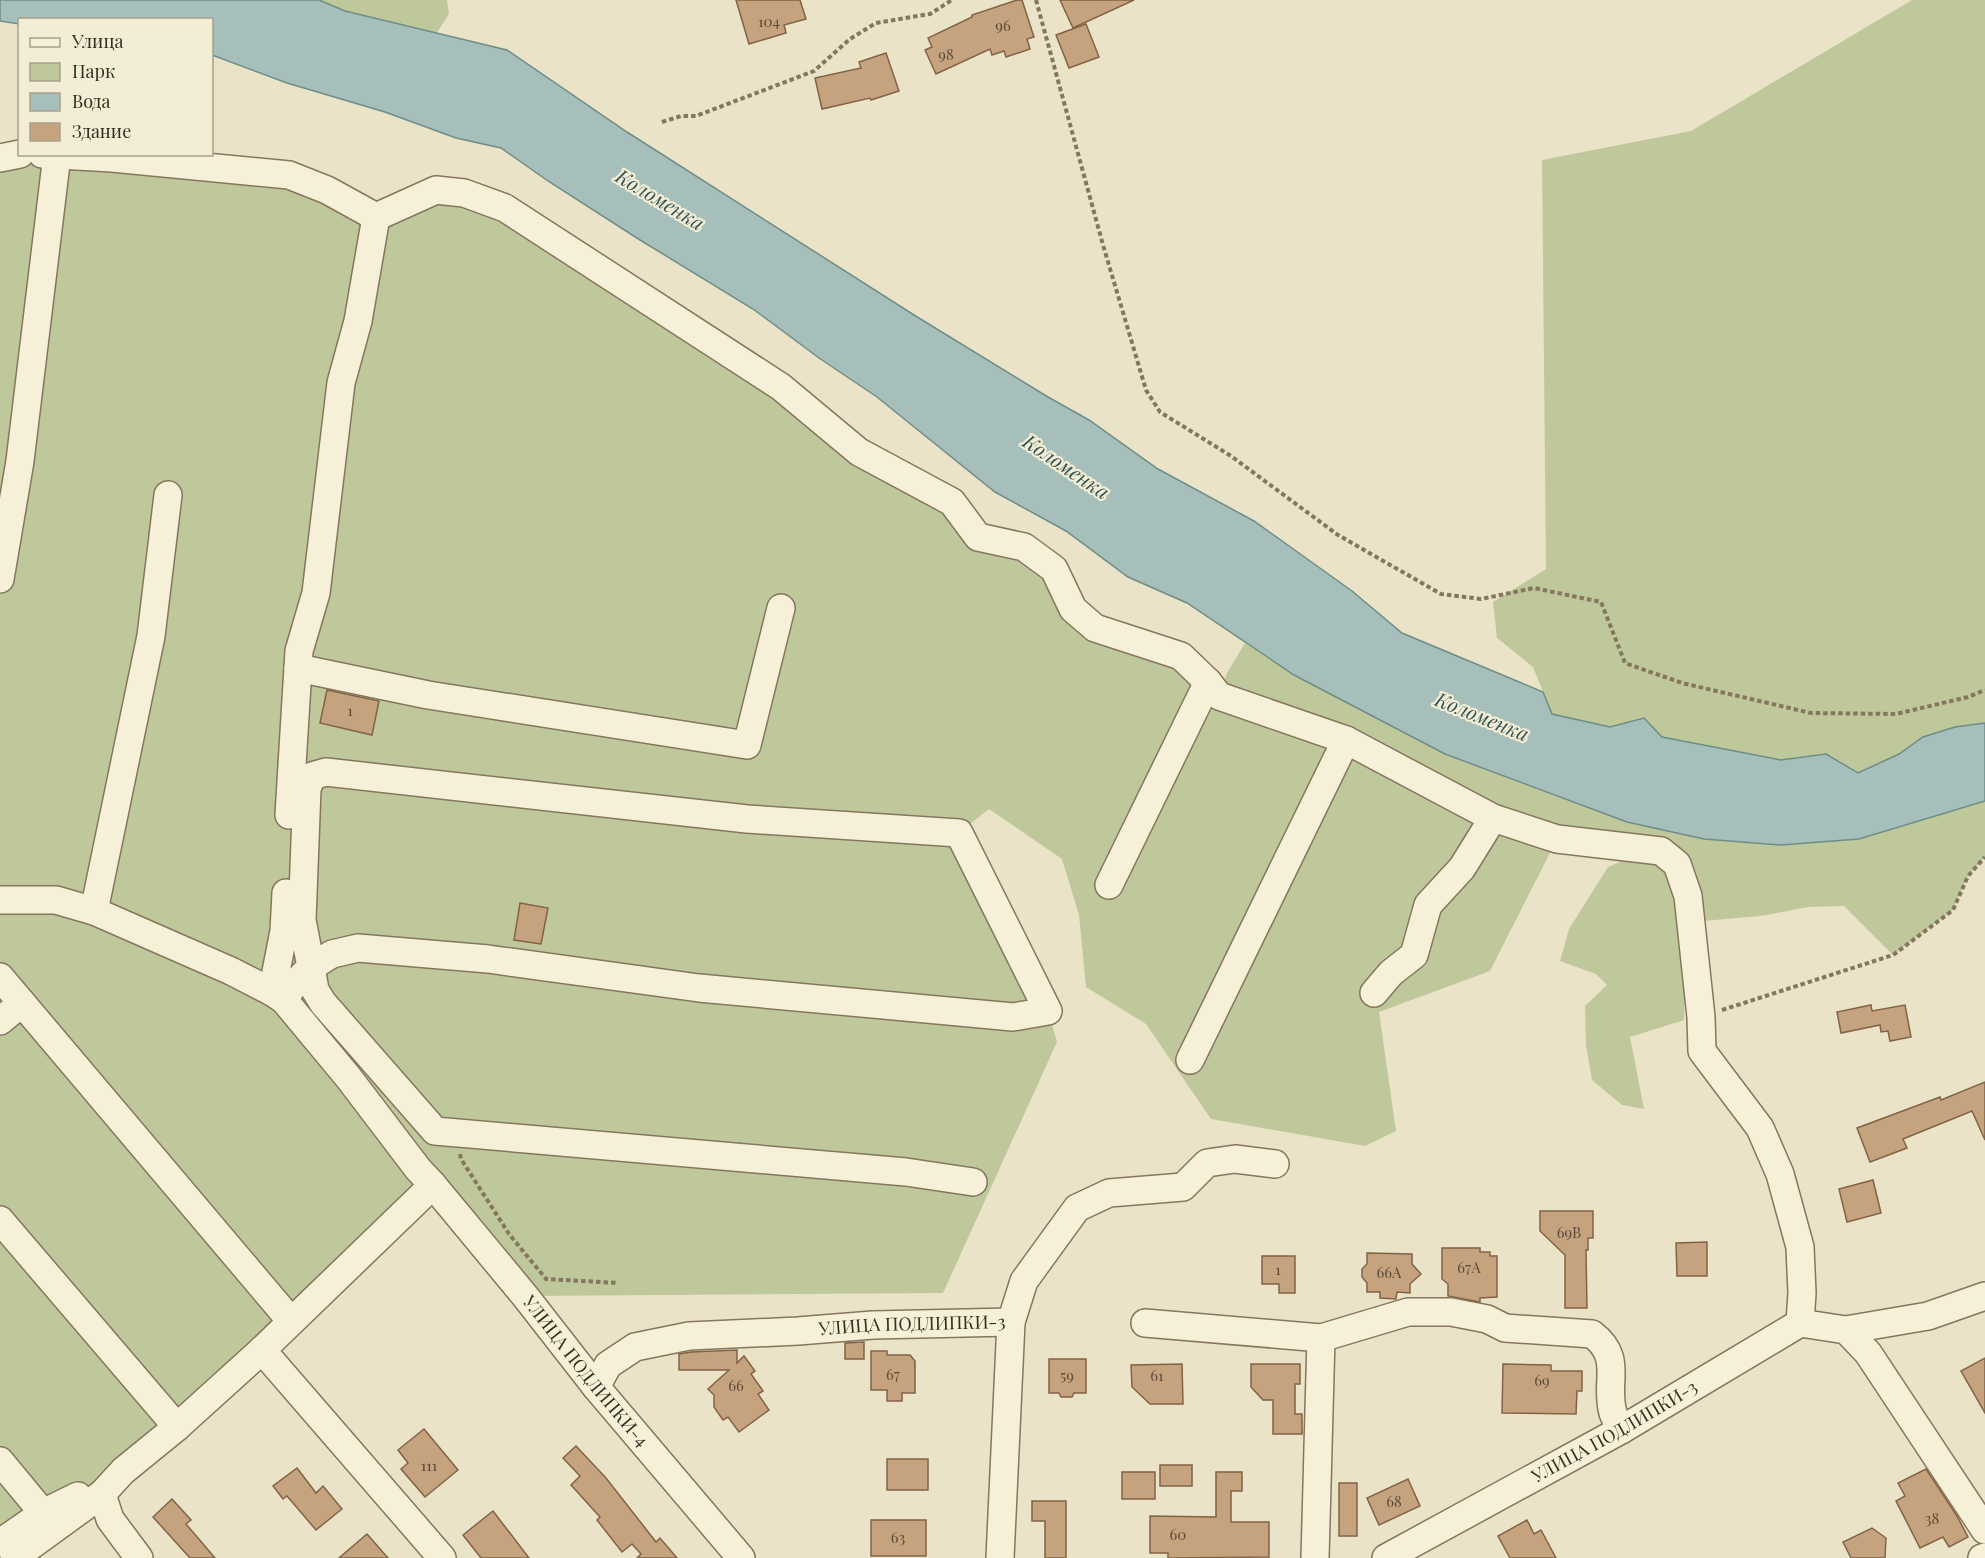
<svg xmlns="http://www.w3.org/2000/svg" width="1985" height="1558" font-family="'Playfair Display',serif">
<style>
.green{fill:#bfc89b}
.water{fill:#a7bfba;stroke:#6f8d88;stroke-width:1.5}
.building{fill:#c6a37f;stroke:#826345;stroke-width:1.5}
.lines{fill:none;stroke-linecap:round;stroke-linejoin:round}
.minor-casing{stroke:#85765d;stroke-width:30}
.path{stroke:#85765d;stroke-width:4;stroke-dasharray:4.5 3;stroke-linecap:butt}
.minor{stroke:#f6f0d9;stroke-width:27}
.labels{text-anchor:middle;stroke-width:4.5;stroke-linejoin:round;paint-order:stroke}
.number-label{font-size:15px;fill:#5a4a38}
.street-label{font-size:18px;fill:#362d20;stroke:#f3edd6}
.water-label{font-size:20px;font-style:italic;fill:#315455;stroke:#f3edd6}
</style>
<rect width="100%" height="100%" fill="#ebe3c7"/>
<g class="green">
<polygon points="319,0 447,0 449,14 436,34 345,11"/>
<polygon points="1912,0 1985,0 1985,723 1955,727 1923,737 1899,754 1858,773 1826,754 1781,760 1662,737 1643,718 1610,727 1552,714 1533,667 1497,638 1493,602 1546,569 1542,160 1691,131"/>
<polygon points="0,158 258,171 376,217 436,190 505,208 979,537 1024,547 1073,609 1181,656 1219,695 1227,673 1245,643 1294,675 1444,754 1627,822 1704,839 1781,845 1859,839 1985,801 1985,857 1968,876 1953,910 1893,955 1844,906 1808,907 1761,916 1691,922 1685,979 1684,1020 1630,1037 1644,1109 1622,1105 1592,1080 1586,1045 1585,1006 1607,985 1596,974 1560,961 1569,929 1608,867 1629,858 1557,839 1490,971 1379,1012 1396,1131 1365,1146 1211,1119 1146,1024 1086,987 1079,915 1062,859 989,809 959,833 1048,1011 1057,1042 943,1293 525,1296 433,1185 14,1558 0,1558"/>
</g>
<polygon class="water" points="0,0 319,0 345,11 507,50 627,132 914,315 1048,397 1089,420 1158,469 1254,521 1352,591 1402,633 1543,692 1552,714 1610,727 1644,718 1662,737 1781,760 1826,754 1858,773 1899,754 1923,737 1955,727 1985,723 1985,801 1859,839 1781,845 1704,839 1627,822 1445,754 1294,675 1187,603 1128,577 1066,531 995,492 877,397 819,358 753,309 640,240 548,181 501,148 456,138 385,112 287,83 212,55 212,20 20,20 19,24 0,21"/>
<g class="building">
<polygon points="736,0 800,0 806,19 784,25 786,33 749,44"/>
<polygon points="1017,0 1022,0 1034,37 1027,39 1030,49 1006,57 1004,51 992,55 990,49 936,74 925,50 932,47 928,38 972,17 972,15"/>
<polygon points="1060,0 1134,0 1073,28"/>
<polygon points="1086,24 1099,57 1069,68 1056,35"/>
<polygon points="886,53 899,91 871,100 870,98 822,109 815,78 861,68 859,62"/>
<polygon points="327,690 379,701 372,735 320,723"/>
<polygon points="520,903 548,908 541,944 514,940"/>
<polygon points="1871,1005 1872,1011 1905,1005 1911,1037 1890,1041 1888,1031 1881,1032 1880,1025 1841,1033 1837,1012"/>
<polygon points="1985,1082 1985,1140 1972,1111 1903,1139 1907,1148 1870,1162 1857,1128 1940,1097 1941,1100"/>
<polygon points="1873,1180 1881,1213 1847,1222 1839,1189"/>
<polygon points="1540,1211 1593,1211 1593,1238 1588,1238 1588,1250 1586,1250 1587,1308 1565,1308 1565,1255 1540,1231"/>
<polygon points="1707,1242 1707,1276 1677,1276 1676,1243"/>
<polygon points="1442,1248 1480,1248 1480,1252 1490,1252 1490,1256 1497,1256 1497,1297 1480,1298 1480,1302 1448,1296 1448,1284 1442,1279"/>
<polygon points="1367,1253 1412,1254 1412,1264 1421,1274 1410,1284 1410,1293 1397,1292 1396,1299 1380,1298 1380,1292 1367,1292 1367,1283 1362,1277 1362,1269 1367,1264"/>
<polygon points="1262,1256 1295,1256 1295,1293 1279,1293 1279,1284 1262,1284"/>
<polygon points="864,1342 864,1359 845,1359 845,1343"/>
<polygon points="737,1350 737,1363 744,1356 755,1371 751,1374 763,1391 758,1394 769,1410 739,1432 728,1417 723,1420 714,1407 714,1395 708,1389 729,1370 679,1370 679,1354 691,1352"/>
<polygon points="871,1351 887,1351 887,1355 910,1355 915,1361 915,1393 902,1393 902,1401 887,1401 887,1390 871,1390"/>
<polygon points="1985,1358 1985,1413 1961,1371"/>
<polygon points="1049,1359 1086,1359 1086,1393 1074,1393 1072,1397 1061,1397 1059,1393 1049,1393"/>
<polygon points="1182,1364 1183,1404 1150,1404 1132,1387 1131,1365"/>
<polygon points="1251,1364 1300,1364 1300,1384 1295,1384 1295,1414 1302,1414 1302,1434 1273,1434 1273,1400 1263,1400 1251,1387"/>
<polygon points="1503,1364 1551,1365 1551,1371 1582,1371 1582,1391 1577,1391 1576,1414 1502,1413"/>
<polygon points="424,1429 458,1470 425,1497 401,1469 408,1463 398,1450"/>
<polygon points="576,1446 606,1478 656,1542 660,1538 677,1558 637,1558 641,1554 632,1544 622,1552 597,1520 600,1517 571,1485 580,1476 563,1458"/>
<rect x="887" y="1459" width="41" height="31"/>
<rect x="1160" y="1465" width="32" height="21"/>
<polygon points="297,1468 316,1493 323,1486 342,1509 316,1530 287,1496 283,1499 273,1486"/>
<polygon points="1926,1469 1957,1516 1968,1537 1949,1547 1943,1537 1920,1548 1896,1501 1905,1496 1898,1483"/>
<rect x="1122" y="1472" width="33" height="27"/>
<polygon points="1216,1472 1242,1472 1242,1491 1231,1491 1231,1522 1269,1522 1269,1557 1168,1558 1168,1553 1150,1553 1150,1516 1216,1517"/>
<polygon points="1408,1479 1420,1506 1379,1525 1367,1498"/>
<rect x="1339" y="1483" width="18" height="53"/>
<polygon points="172,1499 191,1520 186,1524 215,1558 190,1558 153,1517"/>
<polygon points="1032,1501 1066,1501 1066,1558 1045,1558 1045,1521 1032,1521"/>
<polygon points="493,1511 529,1558 481,1558 463,1535"/>
<rect x="871" y="1520" width="55" height="36"/>
<polygon points="1527,1520 1534,1534 1541,1530 1556,1558 1510,1558 1498,1536"/>
<polygon points="1872,1528 1886,1538 1885,1558 1851,1558 1843,1542"/>
<polygon points="367,1534 388,1558 339,1558"/>
</g>
<g class="lines">
<g class="minor-casing">
<g id="minor">
<polyline points="42,154 112,158 289,175 327,190 376,217 436,190 464,193 505,208 781,387 859,452 952,502 978,537 1024,547 1054,569 1073,609 1095,628 1181,656 1208,682 1219,696 1346,740 1493,818 1557,839 1661,851 1677,864 1688,896 1701,1017 1702,1051 1760,1128 1780,1174 1800,1247 1802,1293 1800,1323"/>
<polyline points="0,158 20,154"/>
<polyline points="0,579 20,461 57,155"/>
<polyline points="298,668 428,695 747,745 781,608"/>
<polyline points="289,815 299,651 316,593 341,383 358,321 376,217"/>
<polyline points="1109,885 1208,682"/>
<path id="s1" d="M 0,900 L 56,900 L 94,911 L 231,971 L 272,992 L 284,1000 L 348,1077 L 418,1169 L 433,1185 L 525,1296 L 596,1387 L 741,1558"/>
<polyline points="94,911 151,636 168,495"/>
<polyline points="0,977 291,1321"/>
<polyline points="272,992 284,931 286,893"/>
<polyline points="1374,993 1391,973 1414,955 1428,905 1462,868 1493,818"/>
<polyline points="284,1000 295,983 311,967 302,920 307,789 312,776 326,772 747,819 959,833 1048,1011 1013,1017 699,988 488,959 358,948 332,954 311,967 315,990 323,1003 435,1131 906,1172 973,1182"/>
<polyline points="0,1021 22,1003"/>
<polyline points="1190,1060 1346,740"/>
<polyline points="0,1220 177,1427"/>
<path d="M 1145,1323 L 1321,1338 L 1408,1312 L 1451,1312 L 1487,1319 L 1505,1328 L 1592,1334 C 1624,1358 1604,1382 1613,1413 C 1615,1418 1618,1424 1621,1430"/>
<polyline points="1846,1330 1928,1316 1985,1296"/>
<polyline points="262,1350 442,1558"/>
<path id="s2" d="M 596,1387 L 608,1365 L 635,1347 L 689,1336 L 798,1331 L 873,1325 L 1011,1322"/>
<polyline points="0,1461 43,1513"/>
<polyline points="102,1494 110,1519 139,1558"/>
<polyline points="0,1543 43,1513 78,1496"/>
<polyline points="14,1558 102,1494 123,1471 177,1427 262,1350 433,1185"/>
<polyline points="1000,1558 1011,1322 1024,1281 1077,1208 1109,1193 1183,1187 1207,1163 1235,1159 1275,1164"/>
<polyline points="1315,1558 1321,1338"/>
<path id="s3" d="M 1386,1558 L 1621,1430 L 1800,1323 L 1846,1330 L 1868,1353 L 1985,1530"/>
<polyline points="1982,1558 1985,1557"/>
</g>
</g>
<g class="path">
<polyline points="1036,0 1103,245 1146,390 1160,412 1231,456 1338,535 1441,594 1481,599 1534,588 1601,602 1625,663 1682,683 1811,713 1896,714 1968,697 1985,690"/>
<polyline points="662,122 681,116 696,116 814,71 850,39 876,23 930,14 952,0"/>
<polyline points="1722,1010 1893,955 1953,910 1968,876 1985,857"/>
<polyline points="460,1154 461,1159 509,1234 546,1279 618,1283"/>
</g>
<use href="#minor" class="minor"/>
</g>
<g class="labels">
<g class="number-label">
<text x="769" y="27">104</text>
<text x="1003" y="31">96</text>
<text x="946" y="60">98</text>
<text x="350" y="716">1</text>
<text x="1569" y="1238">69В</text>
<text x="1469" y="1273">67А</text>
<text x="1278" y="1275">1</text>
<text x="1389" y="1278">66А</text>
<text x="893" y="1380">67</text>
<text x="1067" y="1381">59</text>
<text x="1157" y="1381">61</text>
<text x="1542" y="1386">69</text>
<text x="736" y="1391">66</text>
<text x="429" y="1471">111</text>
<text x="1394" y="1507">68</text>
<text x="1932" y="1524">38</text>
<text x="1178" y="1540">60</text>
<text x="898" y="1543">63</text>
</g>
<g class="street-label">
<text dy="6" stroke="none"><textPath href="#s2" startOffset="336">УЛИЦА ПОДЛИПКИ-3</textPath></text>
<text dy="6" stroke="none"><textPath href="#s1" startOffset="784">УЛИЦА ПОДЛИПКИ-4</textPath></text>
<text dy="6" stroke="none"><textPath href="#s3" startOffset="261">УЛИЦА ПОДЛИПКИ-3</textPath></text>
</g>
<g class="water-label">
<text transform="translate(660 200) rotate(31)" y="7">Коломенка</text>
<text transform="translate(1066 467) rotate(34)" y="7">Коломенка</text>
<text transform="translate(1482 717) rotate(22)" y="7">Коломенка</text>
</g>
</g>
<rect x="18" y="18" width="195" height="138" fill="#f3edd6" stroke="#a7a08d" stroke-width="1.5"/>
<rect x="30" y="38" width="30" height="9" fill="#f6f0d9" stroke="#a7a08d" stroke-width="1.5"/>
<text x="72" y="48" font-size="18" fill="#362d20">Улица</text>
<rect x="30" y="63" width="30" height="18" fill="#bfc89b" stroke="#a7a08d" stroke-width="1.5"/>
<text x="72" y="78" font-size="18" fill="#362d20">Парк</text>
<rect x="30" y="93" width="30" height="18" fill="#a7bfba" stroke="#a7a08d" stroke-width="1.5"/>
<text x="72" y="108" font-size="18" fill="#362d20">Вода</text>
<rect x="30" y="123" width="30" height="18" fill="#c6a37f" stroke="#a7a08d" stroke-width="1.5"/>
<text x="72" y="138" font-size="18" fill="#362d20">Здание</text>
</svg>
